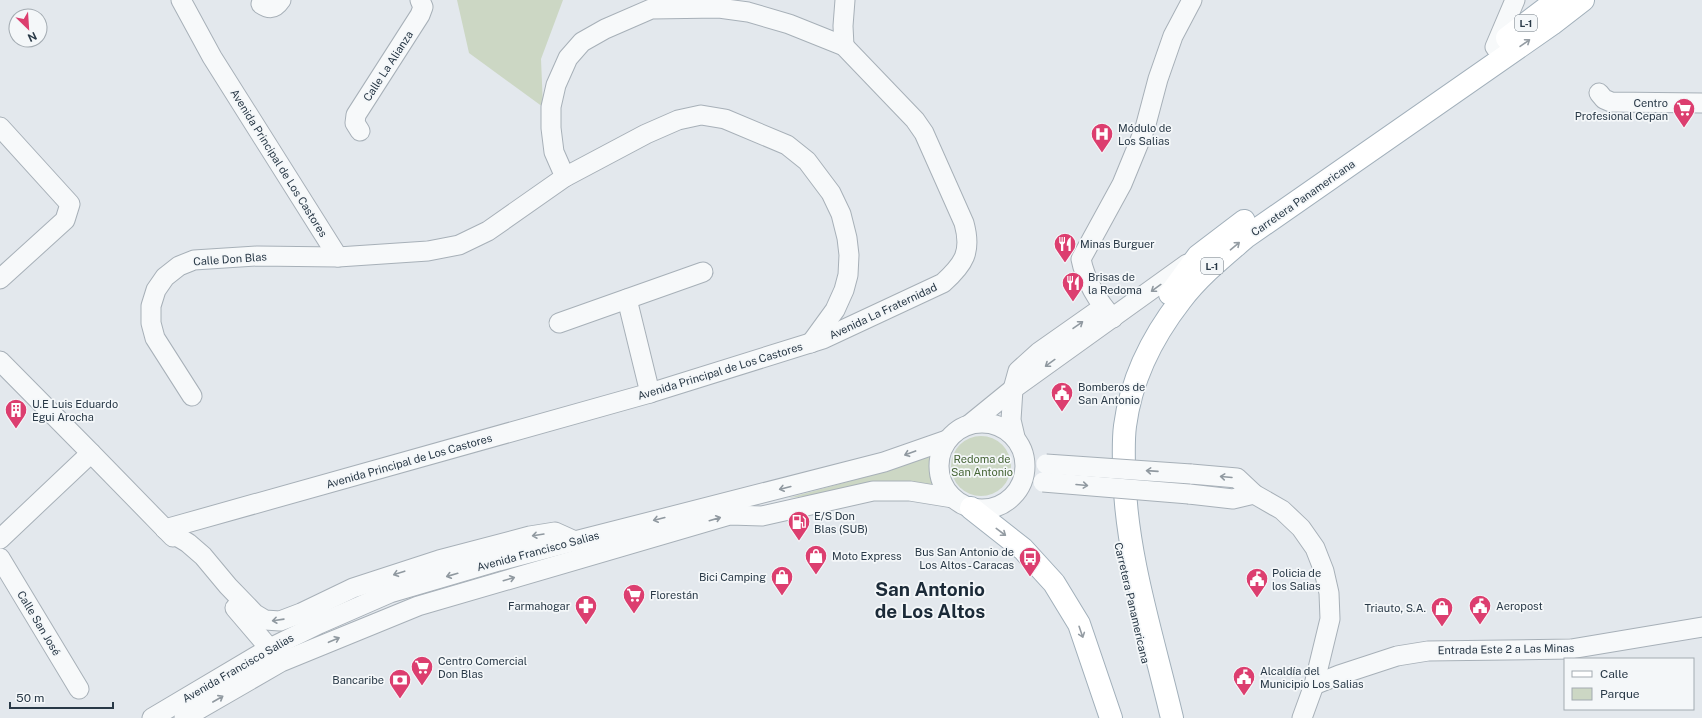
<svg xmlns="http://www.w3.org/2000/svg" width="1702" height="718" font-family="'Public Sans',sans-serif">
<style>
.green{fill:#ccd7c4}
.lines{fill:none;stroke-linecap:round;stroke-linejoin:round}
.minor-casing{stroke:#a7b0b8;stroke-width:21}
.major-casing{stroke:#a1afba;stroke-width:24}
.minor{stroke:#f7f9fa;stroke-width:19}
.major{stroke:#fff;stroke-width:22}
.minor-bridge-casing{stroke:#a7b0b8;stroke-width:21;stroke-linecap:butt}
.minor-bridge{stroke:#f7f9fa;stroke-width:19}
.oneway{stroke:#949ca3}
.oneway2{stroke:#9099a0}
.labels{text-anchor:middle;stroke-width:3.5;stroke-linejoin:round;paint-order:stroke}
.shield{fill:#f4f7f9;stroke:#66727c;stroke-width:1}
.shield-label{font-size:10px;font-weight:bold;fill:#293947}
.street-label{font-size:11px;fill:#293947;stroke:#f4f7f9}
.poi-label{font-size:11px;fill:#293947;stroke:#f4f7f9;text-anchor:start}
.park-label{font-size:11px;fill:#456435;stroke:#f4f7f9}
.town-label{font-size:19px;font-weight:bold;fill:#1b2a38;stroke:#f4f7f9}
</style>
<rect width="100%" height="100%" fill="#e3e8ed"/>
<g class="green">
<polygon points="457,0 563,0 541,59 543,107 469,53"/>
<circle cx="981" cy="466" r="30"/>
<polygon points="934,448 931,476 936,488 832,493 788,498 869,476 897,466"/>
</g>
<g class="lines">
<g class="minor-casing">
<g id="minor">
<polyline points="181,0 212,57 338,257"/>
<path d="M 261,4 C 270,10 275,9 281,0"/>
<polyline points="844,46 843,26 845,0"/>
<polyline points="1495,47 1515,0"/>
<polyline points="1599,93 1604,99 1611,102 1702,103"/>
<polyline points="0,127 70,204 65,220 0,279"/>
<polyline points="360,131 355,123 356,115 420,15 423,7 420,0"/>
<polyline points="627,299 650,393"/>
<path d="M 1113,318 C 1098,302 1085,280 1081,259 L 1122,184 L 1145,128 L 1158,79 L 1173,36 L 1192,0"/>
<polyline points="559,323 703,272"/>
<polyline points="0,361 91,453 173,537"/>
<polyline points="192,396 155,338 151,323 151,306 156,290 165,277 179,266 194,260 257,256 338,257 428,251 459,245 488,231 565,177 646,134 678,120 701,115 725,119 787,145 807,161 831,193 841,214 847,238 849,255 848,275 844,290 835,310 811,343"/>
<circle cx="982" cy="466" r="43"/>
<polyline points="970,424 1013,389 1187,264"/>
<polyline points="1015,437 1011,420 1013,389 1018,371 1039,352 1103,307"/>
<polyline points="1191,474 1237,478 1254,494 1282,510 1301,528 1315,548 1324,571 1329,593 1330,619 1314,685 1302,718"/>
<polyline points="1189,494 1233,499 1254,494"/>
<path d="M 165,529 L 650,393 L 823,339 L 943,283 C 964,264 972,252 964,223 L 924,133 L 915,120 L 844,46 L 789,24 L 748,12 L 719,8 L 651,9 L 605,29 L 582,42 L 568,58 L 556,85 L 551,107 L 551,128 L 554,152 L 565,177"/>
<polyline points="165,529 188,543 203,556 228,586 255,614 265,620 280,621 301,613 353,588 439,560 530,536 555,532 575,541"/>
<polyline points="0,539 91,453"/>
<polyline points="0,558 79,689"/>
<polyline points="235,608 276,656"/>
<polyline points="1314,685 1339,675 1397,656 1428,651 1571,649 1702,627"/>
<polyline points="152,718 270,648 319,624 390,593 499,561 575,541 884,462 947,440"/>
<polyline points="184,718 281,662 418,606 730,515 762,516 873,491 910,491 953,498"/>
</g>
</g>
<g class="major-casing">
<g id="major">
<polyline points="1507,38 1557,0"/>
<polyline points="1170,294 1198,256 1244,221"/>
<polyline points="971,508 1023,549 1054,583 1079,624 1111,718"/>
<path d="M 1172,718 C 1153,637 1126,556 1124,472 C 1124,457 1123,441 1125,426 C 1131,380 1153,336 1181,300 C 1199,276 1224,256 1246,237 L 1552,24 L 1583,0"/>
</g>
</g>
<use href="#minor" class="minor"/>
<use href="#major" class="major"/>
<g class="minor-bridge-casing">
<g id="minor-bridge">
<polyline points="1046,464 1191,474"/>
<polyline points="1043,482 1189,494"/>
</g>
</g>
<use href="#minor-bridge" class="minor-bridge"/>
</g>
<defs><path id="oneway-shaft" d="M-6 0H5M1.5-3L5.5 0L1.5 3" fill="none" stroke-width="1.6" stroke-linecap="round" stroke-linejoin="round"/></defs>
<g class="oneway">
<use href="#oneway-shaft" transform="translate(1525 43) rotate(-35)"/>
<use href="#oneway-shaft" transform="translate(1235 246) rotate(-40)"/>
<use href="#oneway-shaft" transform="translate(1001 532) rotate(37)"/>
<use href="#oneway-shaft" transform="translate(1081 632) rotate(71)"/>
</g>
<g class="oneway2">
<use href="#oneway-shaft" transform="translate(1156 288) rotate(144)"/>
<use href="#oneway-shaft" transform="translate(1078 325) rotate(-35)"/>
<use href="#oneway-shaft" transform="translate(1050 363) rotate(144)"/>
<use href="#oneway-shaft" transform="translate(910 453) rotate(160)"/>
<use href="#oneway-shaft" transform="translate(1152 471) rotate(-176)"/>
<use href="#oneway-shaft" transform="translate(1226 477) rotate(-175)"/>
<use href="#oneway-shaft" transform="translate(1082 485) rotate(5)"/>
<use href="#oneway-shaft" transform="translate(785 488) rotate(166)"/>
<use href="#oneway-shaft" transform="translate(659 519) rotate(166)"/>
<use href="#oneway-shaft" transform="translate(715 519) rotate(-16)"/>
<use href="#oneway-shaft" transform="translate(538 535) rotate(171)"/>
<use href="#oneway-shaft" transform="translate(399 573) rotate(162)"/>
<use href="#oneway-shaft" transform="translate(452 575) rotate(164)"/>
<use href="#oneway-shaft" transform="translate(509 579) rotate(-16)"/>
<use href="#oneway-shaft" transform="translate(278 620) rotate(172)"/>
<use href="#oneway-shaft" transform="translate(334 640) rotate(-23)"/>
<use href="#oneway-shaft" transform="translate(218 699) rotate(-30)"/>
</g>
<defs>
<g id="supermarket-pin" transform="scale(1.15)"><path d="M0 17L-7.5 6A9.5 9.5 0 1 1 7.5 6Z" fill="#dc3e6f" stroke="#f4f7f9"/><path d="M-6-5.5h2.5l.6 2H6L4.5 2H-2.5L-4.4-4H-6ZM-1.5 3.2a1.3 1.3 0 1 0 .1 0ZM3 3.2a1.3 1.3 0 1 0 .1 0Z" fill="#fff"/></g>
<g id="hospital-pin" transform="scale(1.15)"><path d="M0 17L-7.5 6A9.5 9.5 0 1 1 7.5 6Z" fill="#dc3e6f" stroke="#f4f7f9"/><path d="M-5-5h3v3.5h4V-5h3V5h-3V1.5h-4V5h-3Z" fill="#fff"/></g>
<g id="restaurant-pin" transform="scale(1.15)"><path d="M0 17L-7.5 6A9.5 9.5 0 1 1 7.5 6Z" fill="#dc3e6f" stroke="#f4f7f9"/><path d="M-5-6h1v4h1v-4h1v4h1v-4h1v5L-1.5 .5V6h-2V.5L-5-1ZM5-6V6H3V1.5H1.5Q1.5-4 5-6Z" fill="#fff"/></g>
<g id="civic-pin" transform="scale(1.15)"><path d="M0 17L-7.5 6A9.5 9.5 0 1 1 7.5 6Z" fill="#dc3e6f" stroke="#f4f7f9"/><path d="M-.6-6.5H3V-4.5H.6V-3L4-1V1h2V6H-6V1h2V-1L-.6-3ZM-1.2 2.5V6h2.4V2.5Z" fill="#fff"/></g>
<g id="building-pin" transform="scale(1.15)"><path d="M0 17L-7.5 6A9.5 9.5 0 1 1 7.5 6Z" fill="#dc3e6f" stroke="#f4f7f9"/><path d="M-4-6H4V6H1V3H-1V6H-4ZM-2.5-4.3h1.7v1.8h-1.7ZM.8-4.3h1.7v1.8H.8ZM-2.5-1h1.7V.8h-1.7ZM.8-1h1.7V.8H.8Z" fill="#fff"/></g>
<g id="fuel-pin" transform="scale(1.15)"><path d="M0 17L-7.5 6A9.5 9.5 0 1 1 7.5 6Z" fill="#dc3e6f" stroke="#f4f7f9"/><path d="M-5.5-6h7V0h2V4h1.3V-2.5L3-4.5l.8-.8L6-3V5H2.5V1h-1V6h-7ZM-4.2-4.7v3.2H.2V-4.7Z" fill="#fff"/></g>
<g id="shop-pin" transform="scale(1.15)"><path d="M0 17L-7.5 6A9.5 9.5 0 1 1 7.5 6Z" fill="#dc3e6f" stroke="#f4f7f9"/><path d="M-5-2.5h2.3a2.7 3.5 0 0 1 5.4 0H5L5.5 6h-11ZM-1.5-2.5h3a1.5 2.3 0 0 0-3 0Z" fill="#fff"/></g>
<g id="bus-pin" transform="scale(1.15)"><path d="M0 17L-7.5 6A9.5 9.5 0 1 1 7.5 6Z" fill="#dc3e6f" stroke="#f4f7f9"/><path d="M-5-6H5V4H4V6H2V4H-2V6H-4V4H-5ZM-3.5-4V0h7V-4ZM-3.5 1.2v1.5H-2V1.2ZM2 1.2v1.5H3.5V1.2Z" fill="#fff"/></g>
<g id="pharmacy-pin" transform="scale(1.15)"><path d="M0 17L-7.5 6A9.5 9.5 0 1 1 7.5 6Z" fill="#dc3e6f" stroke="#f4f7f9"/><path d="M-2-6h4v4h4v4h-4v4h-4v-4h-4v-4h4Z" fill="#fff"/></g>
<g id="bank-pin" transform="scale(1.15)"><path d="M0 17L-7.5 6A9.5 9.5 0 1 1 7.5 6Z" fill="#dc3e6f" stroke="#f4f7f9"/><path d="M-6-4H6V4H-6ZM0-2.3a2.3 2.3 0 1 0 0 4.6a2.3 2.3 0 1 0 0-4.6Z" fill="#fff"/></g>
</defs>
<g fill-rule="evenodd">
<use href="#supermarket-pin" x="1684" y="109"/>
<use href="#hospital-pin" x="1102" y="134"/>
<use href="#restaurant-pin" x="1065" y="244"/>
<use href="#restaurant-pin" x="1073" y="283"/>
<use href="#civic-pin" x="1062" y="393"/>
<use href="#building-pin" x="16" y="410"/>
<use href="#fuel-pin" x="799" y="522"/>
<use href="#shop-pin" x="816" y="556"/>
<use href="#bus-pin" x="1030" y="558"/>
<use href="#shop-pin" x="782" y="577"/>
<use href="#civic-pin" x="1257" y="579"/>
<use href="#supermarket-pin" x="634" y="595"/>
<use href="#pharmacy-pin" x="586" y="606"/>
<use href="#civic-pin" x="1480" y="606"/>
<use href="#shop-pin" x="1442" y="608"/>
<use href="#supermarket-pin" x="422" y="667"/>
<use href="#civic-pin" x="1244" y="677"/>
<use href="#bank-pin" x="400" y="680"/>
</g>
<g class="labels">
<g class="shield">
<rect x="1515" y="15" width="22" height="16" rx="3"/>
<rect x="1201" y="258" width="22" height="16" rx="3"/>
</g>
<g class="shield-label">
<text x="1526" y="27">L-1</text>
<text x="1212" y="270">L-1</text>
</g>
<g class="street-label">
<text transform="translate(388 66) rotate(-57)" y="4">Calle La Alianza</text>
<text transform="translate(279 163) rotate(58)" y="4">Avenida Principal de Los Castores</text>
<text transform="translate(1303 198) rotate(-35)" y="4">Carretera Panamericana</text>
<text transform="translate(230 259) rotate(-4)" y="4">Calle Don Blas</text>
<text transform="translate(883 311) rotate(-25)" y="4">Avenida La Fraternidad</text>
<text transform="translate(720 371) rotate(-17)" y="4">Avenida Principal de Los Castores</text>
<text transform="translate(409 461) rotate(-16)" y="4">Avenida Principal de Los Castores</text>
<text transform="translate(538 551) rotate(-15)" y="4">Avenida Francisco Salias</text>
<text transform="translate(1132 603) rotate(77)" y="4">Carretera Panamericana</text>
<text transform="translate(39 623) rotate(59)" y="4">Calle San José</text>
<text transform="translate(1506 649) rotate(-1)" y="4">Entrada Este 2 a Las Minas</text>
<text transform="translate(238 668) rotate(-30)" y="4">Avenida Francisco Salias</text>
</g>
<g class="poi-label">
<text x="1668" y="107" text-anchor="end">Centro<tspan x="1668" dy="13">Profesional Cepan</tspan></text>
<text x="1118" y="132">Módulo de<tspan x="1118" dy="13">Los Salias</tspan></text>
<text x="1080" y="248">Minas Burguer</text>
<text x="1088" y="281">Brisas de<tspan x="1088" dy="13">la Redoma</tspan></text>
<text x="1078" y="391">Bomberos de<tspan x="1078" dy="13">San Antonio</tspan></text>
<text x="32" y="408">U.E Luis Eduardo<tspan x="32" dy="13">Egui Arocha</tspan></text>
<text x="814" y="520">E/S Don<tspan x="814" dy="13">Blas (SUB)</tspan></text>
<text x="1014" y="556" text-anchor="end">Bus San Antonio de<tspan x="1014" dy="13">Los Altos - Caracas</tspan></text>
<text x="832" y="560">Moto Express</text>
<text x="1272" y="577">Policia de<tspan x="1272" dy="13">los Salias</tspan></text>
<text x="766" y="581" text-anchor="end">Bici Camping</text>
<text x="650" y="599">Florestán</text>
<text x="570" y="610" text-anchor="end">Farmahogar</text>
<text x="1496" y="610">Aeropost</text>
<text x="1426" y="612" text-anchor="end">Triauto, S.A.</text>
<text x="438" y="665">Centro Comercial<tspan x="438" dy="13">Don Blas</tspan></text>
<text x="1260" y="675">Alcaldía del<tspan x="1260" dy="13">Municipio Los Salias</tspan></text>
<text x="384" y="684" text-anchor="end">Bancaribe</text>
</g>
<g class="park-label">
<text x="982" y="463">Redoma de<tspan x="982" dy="13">San Antonio</tspan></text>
</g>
<g class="town-label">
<text x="930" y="596">San Antonio<tspan x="930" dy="22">de Los Altos</tspan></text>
</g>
</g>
<rect x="1564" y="658" width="130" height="52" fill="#f4f7f9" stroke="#a3abb2"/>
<rect x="1572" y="671" width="20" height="6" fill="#ffffff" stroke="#a3abb2"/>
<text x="1600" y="678" font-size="12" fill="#293947">Calle</text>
<rect x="1572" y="688" width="20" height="12" fill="#ccd7c4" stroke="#a3abb2"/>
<text x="1600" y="698" font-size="12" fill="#293947">Parque</text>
<g transform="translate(28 28) rotate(155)"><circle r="19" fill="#f4f7f9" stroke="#a3abb2"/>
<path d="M0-3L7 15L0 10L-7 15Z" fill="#dc3e6f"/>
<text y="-6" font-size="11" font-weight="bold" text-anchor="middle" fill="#293947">N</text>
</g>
<path d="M10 702v6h103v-6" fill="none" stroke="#293947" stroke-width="2"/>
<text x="16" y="702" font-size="12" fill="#293947" stroke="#f4f7f9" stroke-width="3" paint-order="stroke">50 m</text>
</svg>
